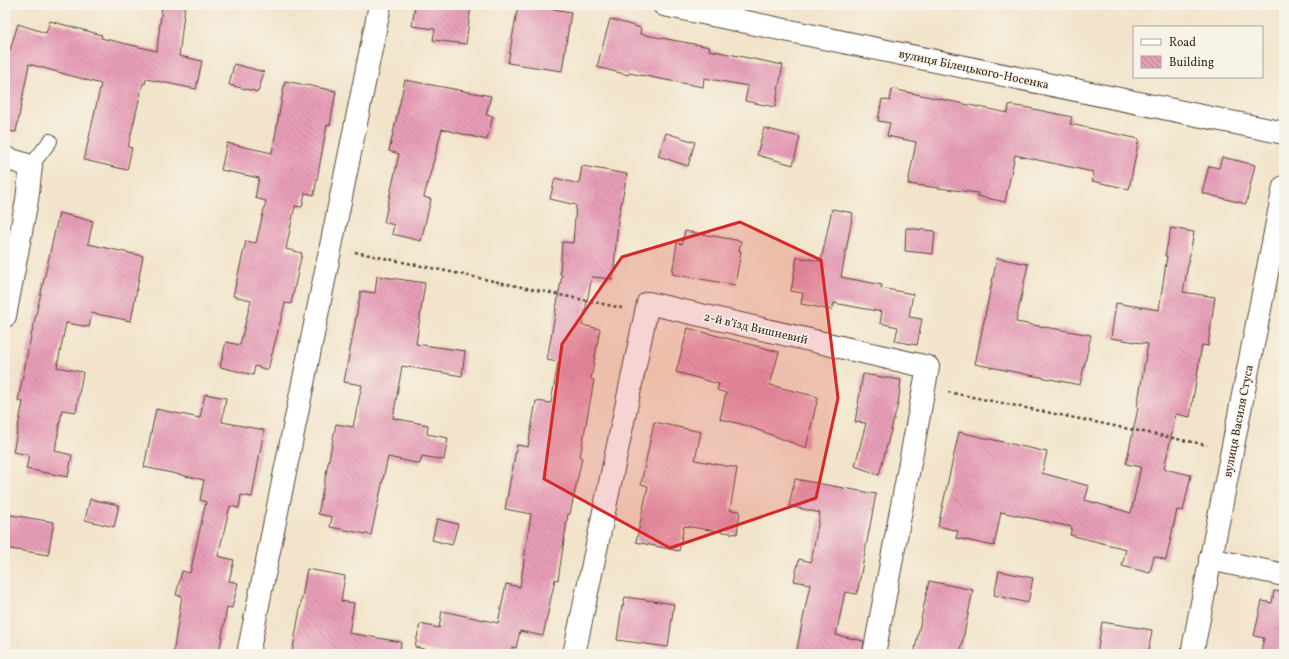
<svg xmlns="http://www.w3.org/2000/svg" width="1289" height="659" font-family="Vollkorn,serif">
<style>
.building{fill:url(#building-back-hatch)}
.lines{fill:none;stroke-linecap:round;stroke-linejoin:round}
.service-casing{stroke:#564638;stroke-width:16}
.minor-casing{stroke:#564638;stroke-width:24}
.path{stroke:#564638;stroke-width:2.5;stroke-dasharray:3 3;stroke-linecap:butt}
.service{stroke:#fff;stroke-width:14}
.minor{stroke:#fff;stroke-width:22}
.marked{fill:#d62828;fill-opacity:0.2;stroke:#d62828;stroke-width:3;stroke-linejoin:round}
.labels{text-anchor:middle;stroke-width:3;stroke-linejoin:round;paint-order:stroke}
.street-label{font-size:12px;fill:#3b2a1e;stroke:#f7f3e8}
</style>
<defs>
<pattern id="building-back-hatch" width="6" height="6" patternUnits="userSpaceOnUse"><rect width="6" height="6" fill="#e89db7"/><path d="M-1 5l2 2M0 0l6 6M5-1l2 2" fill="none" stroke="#bd8094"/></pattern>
</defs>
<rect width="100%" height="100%" fill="#f7f3e8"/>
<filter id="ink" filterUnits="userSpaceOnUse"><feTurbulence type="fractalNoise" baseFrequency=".025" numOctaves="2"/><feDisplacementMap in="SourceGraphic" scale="8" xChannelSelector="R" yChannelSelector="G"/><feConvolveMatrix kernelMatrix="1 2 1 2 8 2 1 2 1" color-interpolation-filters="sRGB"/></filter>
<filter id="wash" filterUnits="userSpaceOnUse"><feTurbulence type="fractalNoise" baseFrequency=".012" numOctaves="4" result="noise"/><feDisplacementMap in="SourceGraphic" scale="16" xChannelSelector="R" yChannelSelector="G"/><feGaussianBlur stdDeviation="0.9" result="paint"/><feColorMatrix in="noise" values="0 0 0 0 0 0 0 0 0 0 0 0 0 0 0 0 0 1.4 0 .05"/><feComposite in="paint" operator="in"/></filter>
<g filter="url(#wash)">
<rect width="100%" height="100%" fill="#f2e4ca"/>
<g id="blocks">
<g class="building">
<polygon points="162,5 185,5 179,56 202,61 196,89 146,79 145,84 143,83 128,147 132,148 127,170 84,160 101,84 29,64 16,132 5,131 5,66 18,24 46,33 50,21 102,35 101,38 157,51"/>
<polygon points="415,5 471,5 466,44 433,40 435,29 412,26"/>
<polygon points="518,5 529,5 571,12 562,71 508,63"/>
<polygon points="610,19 641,28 640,34 710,47 709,50 783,65 775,107 745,101 748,86 704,78 703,87 629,73 628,75 597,67"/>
<polygon points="234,64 264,72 258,92 229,85"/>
<polygon points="405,80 491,96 486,115 493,116 487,140 442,129 424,197 431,199 421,241 392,234 394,225 384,222 399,154 389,151"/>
<polygon points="285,81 336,91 330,125 327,125 314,195 305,193 302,207 295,206 286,249 302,253 291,304 285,303 268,370 255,366 253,375 220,367 226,342 240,345 251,300 233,296 246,241 256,243 266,201 255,198 259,178 221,170 227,143 272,153"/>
<polygon points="892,89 1008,113 1009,105 1029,108 1072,117 1070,124 1139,139 1129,189 1092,181 1093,172 1015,155 1005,202 977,196 978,193 908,184 916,142 887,136 890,123 878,121 882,99 890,101"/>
<polygon points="764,128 800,137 793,165 757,155"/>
<polygon points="666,133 695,142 688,166 658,156"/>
<polygon points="1222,157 1255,165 1246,204 1202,193 1209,166 1219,168"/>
<polygon points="582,166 627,174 618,221 613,279 592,277 582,325 600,329 591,379 594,380 580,457 582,458 570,514 568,514 558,580 555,579 543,636 520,631 516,648 512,647 511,654 444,654 415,647 420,624 439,628 442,611 498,623 506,584 520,587 531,514 505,509 517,445 528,447 536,401 551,403 558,362 547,360 562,275 560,274 562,242 573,243 576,205 550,199 555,178 579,184"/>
<polygon points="832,209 853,213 841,277 882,285 881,288 913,294 909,317 922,319 917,345 895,341 898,327 880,323 882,312 834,303 832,310 801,304 803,293 791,291 797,257 821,261"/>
<polygon points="59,213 93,221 88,244 143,256 131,321 92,313 89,327 66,323 57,367 83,372 76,412 62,410 55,451 72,455 68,477 26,469 29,455 13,452 23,402 18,401 28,350"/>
<polygon points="906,228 935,231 933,254 905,251"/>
<polygon points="1171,228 1194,232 1183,292 1215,297 1208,346 1202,345 1190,417 1176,414 1164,469 1191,475 1183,511 1177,510 1166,560 1154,556 1150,573 1122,566 1126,549 1070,535 1072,527 1001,512 994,546 956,538 958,531 938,526 959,432 1047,452 1042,473 1089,486 1085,500 1131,513 1141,467 1126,464 1138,408 1137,407 1148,344 1111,338 1116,303 1159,310 1167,256 1165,256"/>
<polygon points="685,231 741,241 739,251 741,251 735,285 672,274 677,243 682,244"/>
<polygon points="997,258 1028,264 1016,322 1091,335 1080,385 975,364"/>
<polygon points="377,276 425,283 416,344 465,351 462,376 402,366 393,418 428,425 427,434 448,438 444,460 422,456 420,464 388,457 371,535 330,527 332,517 318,514 336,424 353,427 362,385 344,382 361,291 375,293"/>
<polygon points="688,328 779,352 770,385 818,397 806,448 745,425 720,419 726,393 717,390 719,384 676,372"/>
<polygon points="863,374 901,380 898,404 879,475 855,466 866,423 855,422"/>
<polygon points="205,394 226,398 222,422 264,430 252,497 241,495 239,508 230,506 218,556 234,560 229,581 238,583 232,608 227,607 219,654 173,654 182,596 176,595 182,571 190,573 206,502 200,500 204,480 144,467 156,409 200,418"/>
<polygon points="654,422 701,432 695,460 737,468 730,510 740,511 737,534 684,526 679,551 636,542 648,486 641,484"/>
<polygon points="795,479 876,494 857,594 845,592 836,635 864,641 862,654 796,654 810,584 794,581 799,559 811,562 820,513 789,506"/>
<polygon points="90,499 119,505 114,527 85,520"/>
<polygon points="5,514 54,522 48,555 5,548"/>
<polygon points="437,519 458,524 452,545 432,540"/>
<polygon points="307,569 345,576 341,601 354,603 349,633 401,642 400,654 292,654"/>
<polygon points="999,571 1033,578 1028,603 994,595"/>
<polygon points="929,581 973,590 960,654 914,654"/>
<polygon points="1274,591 1284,592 1284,654 1261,651 1264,638 1254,636 1262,601 1272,603"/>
<polygon points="625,597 674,604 668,647 617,640 622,606 623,606"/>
<polygon points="1102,622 1152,630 1148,654 1097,654"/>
</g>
</g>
</g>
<g filter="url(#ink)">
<use href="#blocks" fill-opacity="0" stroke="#564638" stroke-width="1"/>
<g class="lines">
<g class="service-casing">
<polyline id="service" points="31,166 50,141"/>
</g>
<g class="minor-casing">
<g id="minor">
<polyline points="664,5 1284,133"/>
<polyline points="5,158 31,166 27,200 5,316"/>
<polyline points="1210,559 1284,575"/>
<polyline points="248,654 380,5"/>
<polyline points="574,654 648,303 928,367 874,654"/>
<polyline points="1192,654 1284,187"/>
</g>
</g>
<g class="path">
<polyline points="355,252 622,308"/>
<polyline points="948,392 1207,445"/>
</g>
<use href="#service" class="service"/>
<use href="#minor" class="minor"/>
</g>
</g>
<path class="marked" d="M 740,222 L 821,260 L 838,398 L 816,498 L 670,548 L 544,479 L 562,344 L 622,257 Z"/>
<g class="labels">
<g class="street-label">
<text transform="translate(974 69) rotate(12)" y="4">вулиця Білецького-Носенка</text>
<text transform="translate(756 328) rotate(13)" y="4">2-й вʼїзд Вишневий</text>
<text transform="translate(1238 421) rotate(-79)" y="4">вулиця Василя Стуса</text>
</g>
</g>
<rect width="1289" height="659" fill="none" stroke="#f7f3e8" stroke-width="20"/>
<rect x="1133" y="26" width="130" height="52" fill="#f7f3e8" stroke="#aca397"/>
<rect x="1141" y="39" width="20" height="6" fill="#ffffff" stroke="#aca397"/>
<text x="1169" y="46" font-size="12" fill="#3b2a1e">Road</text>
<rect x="1141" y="56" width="20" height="12" fill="url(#building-back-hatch)" stroke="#aca397"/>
<text x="1169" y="66" font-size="12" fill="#3b2a1e">Building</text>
</svg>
